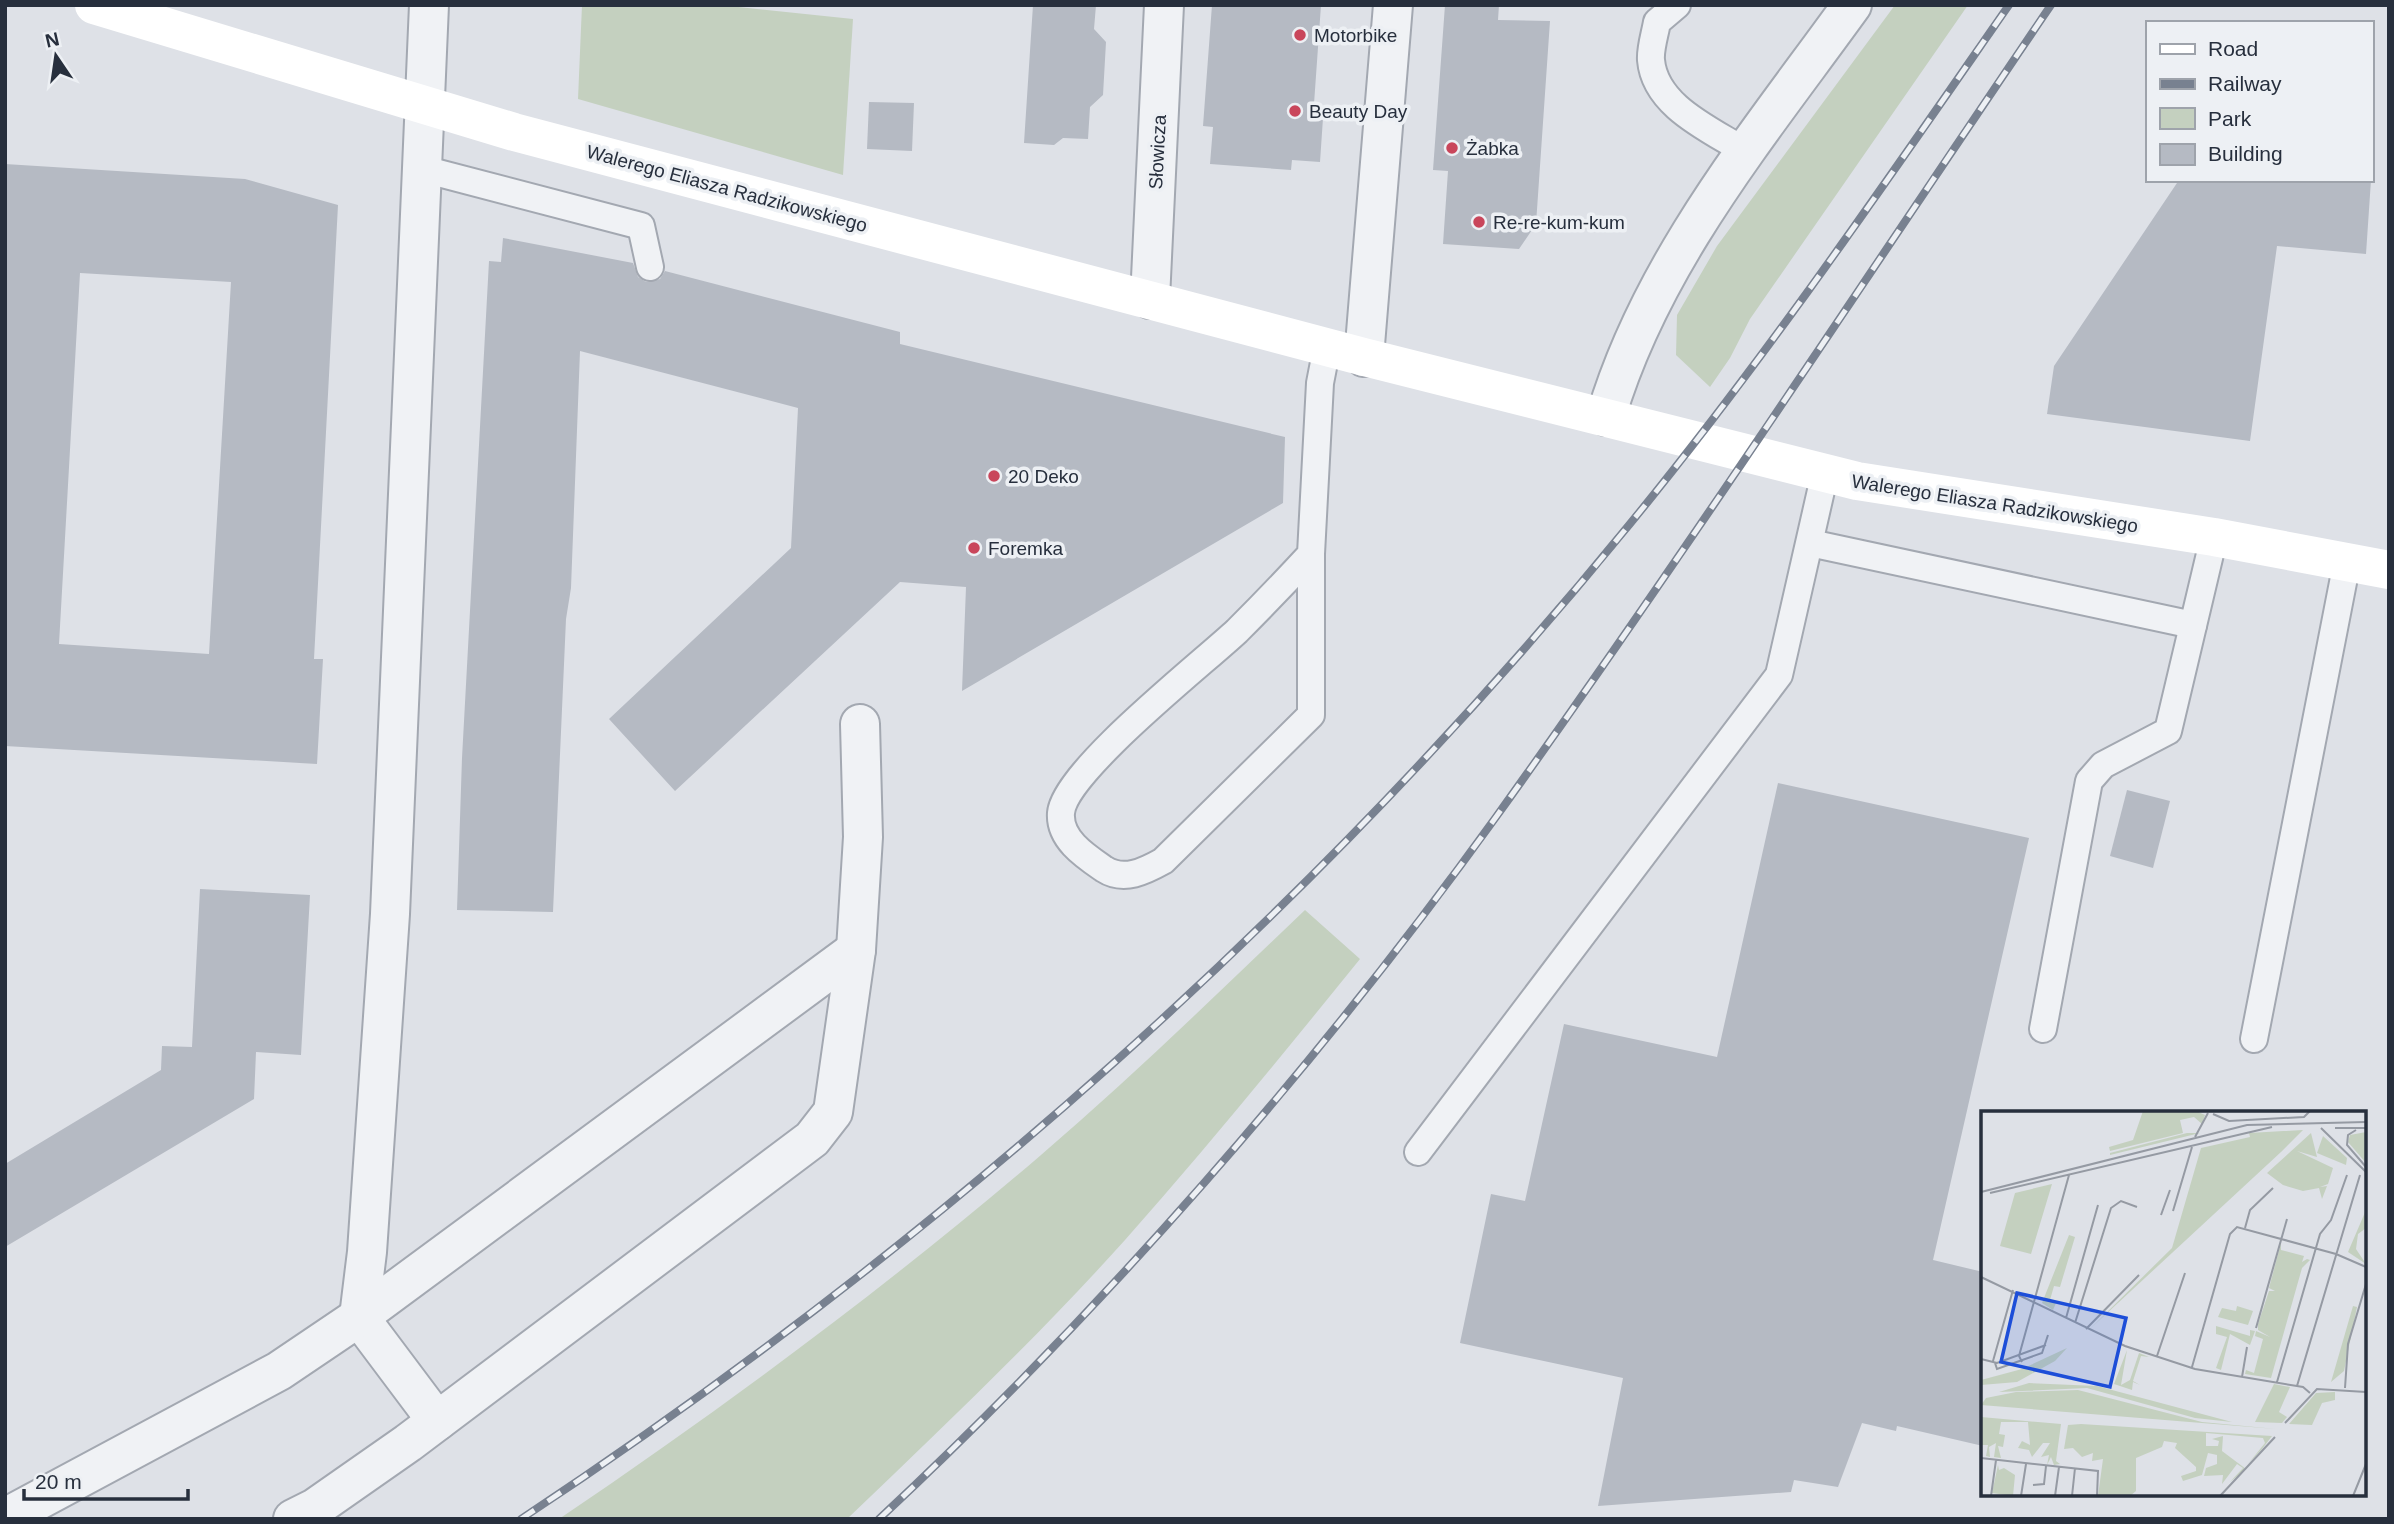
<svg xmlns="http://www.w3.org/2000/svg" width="2394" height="1524" font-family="Helvetica,sans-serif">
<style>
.green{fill:#c4d0bf}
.building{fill:#b5bac3;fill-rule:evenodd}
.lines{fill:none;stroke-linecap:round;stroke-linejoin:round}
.lane-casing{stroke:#a3a8b1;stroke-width:30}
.street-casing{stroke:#a3a8b1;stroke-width:42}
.lane{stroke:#f0f2f5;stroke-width:26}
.street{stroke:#f0f2f5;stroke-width:38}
.secondary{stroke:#fff;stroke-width:38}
.rail-casing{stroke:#788190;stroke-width:8}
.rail{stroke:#edf0f4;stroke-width:5;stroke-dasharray:16;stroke-linecap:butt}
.poi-dot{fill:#c9465b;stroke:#edf0f4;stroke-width:2.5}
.labels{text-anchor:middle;stroke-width:7;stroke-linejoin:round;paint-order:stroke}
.poi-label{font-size:19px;fill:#272f3d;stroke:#edf0f4;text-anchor:start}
.street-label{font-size:19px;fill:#272f3d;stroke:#edf0f4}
.inset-road{fill:none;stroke:#959aa3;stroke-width:2}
.view{fill:#1d4ed8;fill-opacity:0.15;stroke:#1d4ed8;stroke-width:3.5}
.inset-edge{fill:none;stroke:#272f3d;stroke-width:3.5}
</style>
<rect width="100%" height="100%" fill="#dee1e7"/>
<g class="green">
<polygon points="582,5 720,5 853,19 843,175 578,99"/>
<polygon points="1895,5 1968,5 1750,319 1730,358 1710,387 1676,355 1677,315 1717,246"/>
<path d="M 1305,910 L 1360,959 C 1283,1054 1206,1149 1125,1240 C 1037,1338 942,1428 847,1519 L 559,1519 C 726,1406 888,1286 1041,1155 C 1132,1077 1218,993 1305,910 Z"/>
</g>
<g class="building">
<polygon points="1033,5 1096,5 1094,29 1106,42 1103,95 1090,107 1088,139 1063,138 1054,145 1024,143"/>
<polygon points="1212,5 1321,5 1313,118 1323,118 1320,162 1292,160 1291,170 1210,164 1213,127 1203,126"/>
<polygon points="1445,5 1499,5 1498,20 1550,21 1536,224 1519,249 1443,244 1448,171 1433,170"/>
<polygon points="869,102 914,103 912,151 867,149"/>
<path d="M 5,164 L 245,179 L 338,205 L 314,659 L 323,659 L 317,764 L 5,746 ZM 80,273 L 231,282 L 209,654 L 59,644 Z"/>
<polygon points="2179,180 2371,180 2366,254 2277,246 2250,441 2047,414 2054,366"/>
<polygon points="503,238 633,263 638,277 646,282 660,279 665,271 900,332 900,344 1285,437 1283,503 962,691 966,587 900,582 675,791 609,719 791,548 798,408 580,351 571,588 566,619 553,912 457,910 462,758 489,261 501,262"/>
<polygon points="1778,783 2029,838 1933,1260 1983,1272 1983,1446 1897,1426 1896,1431 1862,1423 1838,1487 1794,1480 1791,1492 1598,1506 1623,1378 1460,1343 1491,1194 1525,1201 1564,1024 1717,1057"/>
<polygon points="2127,790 2170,801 2153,868 2110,856"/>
<polygon points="200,889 310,895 301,1055 256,1052 254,1099 5,1247 5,1164 161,1070 162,1046 192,1047"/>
</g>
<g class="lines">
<g class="lane-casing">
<g id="lane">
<path d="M 1677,5 L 1657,22 C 1655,34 1650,49 1651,60 C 1655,107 1712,130 1746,152"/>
<polyline points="423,169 641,226 650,267"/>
<polyline points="1810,543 2193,625"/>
<path d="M 1311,554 L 1311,715 L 1163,861 C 1145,871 1124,882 1104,869 C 1085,856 1059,839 1061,813 C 1064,772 1203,663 1237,631 C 1262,606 1287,580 1311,554 L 1320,383 L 1327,347"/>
<polyline points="2043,1029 2089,781 2103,765 2168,731 2214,537"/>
<polyline points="2254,1039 2347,562"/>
<polyline points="1418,1152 1779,675 1825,473"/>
</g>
</g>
<g class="street-casing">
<g id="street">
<polyline points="429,5 390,914 367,1252 359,1317 437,1421"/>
<polyline points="1150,299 1164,5"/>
<polyline points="1364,357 1393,5"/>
<path d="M 1606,416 C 1652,261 1759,134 1852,5"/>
<polyline points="5,1518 279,1371 359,1317 856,950"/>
<polyline points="293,1519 315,1508 408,1443 812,1139 833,1112 856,950 863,837 860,724"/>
</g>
</g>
<use href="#lane" class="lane"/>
<use href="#street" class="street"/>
<polyline class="secondary" points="94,5 514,132 1364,357 1857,481 2214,537 2389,570"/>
<g class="rail-casing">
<g id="rail">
<path d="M 521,1519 C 936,1245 1314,911 1629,525 C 1765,359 1886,182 2009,5"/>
<path d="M 879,1519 C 1102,1311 1318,1064 1496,817 C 1687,551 1867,276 2051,5"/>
</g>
</g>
<use href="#rail" class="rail"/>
</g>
<g class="poi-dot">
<circle cx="1300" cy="35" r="7"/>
<circle cx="1295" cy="111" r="7"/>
<circle cx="1452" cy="148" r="7"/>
<circle cx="1479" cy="222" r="7"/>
<circle cx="994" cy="476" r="7"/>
<circle cx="974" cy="548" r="7"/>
</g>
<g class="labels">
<g class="poi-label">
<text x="1314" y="42">Motorbike</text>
<text x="1309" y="118">Beauty Day</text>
<text x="1466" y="155">Żabka</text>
<text x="1493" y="229">Re-re-kum-kum</text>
<text x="1008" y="483">20 Deko</text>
<text x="988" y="555">Foremka</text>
</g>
<g class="street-label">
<text transform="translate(1157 152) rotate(-87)" y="7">Słowicza</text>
<text transform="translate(727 188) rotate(15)" y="7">Walerego Eliasza Radzikowskiego</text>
<text transform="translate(1995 503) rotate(9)" y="7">Walerego Eliasza Radzikowskiego</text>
</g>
</g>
<g transform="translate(1981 1111)">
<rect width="385" height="385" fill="#dee1e7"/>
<path d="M 162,0 L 215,0 L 224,4 L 221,13 L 213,6 L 199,9 L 202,22 L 129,40 L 128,36 L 152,29 ZM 322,19 L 300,41 L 110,217 L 191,137 L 220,37 L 269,26 L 268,22 ZM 385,21 L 385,52 L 367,31 L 369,24 ZM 206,22 L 219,22 L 129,44 L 129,42 ZM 330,22 L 336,46 L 316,40 L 352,57 L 347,73 L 339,76 L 346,75 L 341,88 L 338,77 L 322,80 L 302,74 L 286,62 ZM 342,25 L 366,47 L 365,54 L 336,42 ZM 71,73 L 50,143 L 19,135 L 34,82 ZM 385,99 L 385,117 L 377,123 L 375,138 L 385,153 L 367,141 ZM 88,124 L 94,126 L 79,176 L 73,175 L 69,189 L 75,192 L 72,199 L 61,192 ZM 300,132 L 300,139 L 323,145 L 321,151 L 326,148 L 329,149 L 321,157 L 290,267 L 264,263 L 265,259 L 273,262 L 282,228 L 274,225 L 275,220 L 289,226 L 277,219 L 277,213 L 288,180 L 294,180 L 288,177 ZM 256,195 L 272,200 L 267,214 L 237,206 L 241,197 L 255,200 ZM 372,195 L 376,196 L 363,260 L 350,271 ZM 235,215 L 269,225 L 269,219 L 274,220 L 269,234 L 249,223 L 240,259 L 235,257 L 246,226 L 235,223 ZM 86,237 L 74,250 L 36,271 L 0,274 L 0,269 L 41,258 ZM 146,239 L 140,274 L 149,269 L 158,242 L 168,246 L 160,245 L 152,270 L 159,274 L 152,271 L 151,279 L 133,273 ZM 48,272 L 116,275 L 251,311 L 214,307 L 106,277 L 18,281 ZM 293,273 L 309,276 L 298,301 L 306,306 L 301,312 L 274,311 ZM 97,279 L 221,311 L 295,318 L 0,294 L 5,287 L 35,281 ZM 354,281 L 354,289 L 341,292 L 331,314 L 308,313 L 335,282 ZM 0,306 L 80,313 L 75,350 L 79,353 L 73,354 L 70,346 L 66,354 L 68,344 L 60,346 L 69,332 L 62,332 L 51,346 L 48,339 L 37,337 L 41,330 L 49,334 L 47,311 L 20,311 L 18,323 L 24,324 L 22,336 L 17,335 L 20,347 L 13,346 L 15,332 L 8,336 L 9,346 L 5,345 L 7,334 L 0,334 ZM 87,314 L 100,313 L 291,325 L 281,338 L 267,353 L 284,332 L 282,327 L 225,322 L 225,335 L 237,335 L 238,330 L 231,328 L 242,325 L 241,340 L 265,358 L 249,371 L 262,357 L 256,353 L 241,373 L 242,364 L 223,365 L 225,357 L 236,353 L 236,344 L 227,342 L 221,364 L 202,370 L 200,365 L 215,360 L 215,356 L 194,337 L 196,332 L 183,330 L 181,336 L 155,347 L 155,380 L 149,385 L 117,385 L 122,348 L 111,350 L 112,342 L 101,346 L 92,337 L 83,338 ZM 17,354 L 18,359 L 23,357 L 34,364 L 32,385 L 11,382 Z" fill="#c4d0bf"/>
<path class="inset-road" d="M 232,3 L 248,10 L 323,6 L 329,0M 340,17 L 385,61M 354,17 L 385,17M 375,19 L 367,24 L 366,34 L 385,56M 214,26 L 227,2M 0,81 L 266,14 L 385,11M 9,82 L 291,16M 192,100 L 211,36M 180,104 L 189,79M 264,117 L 269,99 L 292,77M 0,166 L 144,235 L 214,258 L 322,276 L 329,282M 85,207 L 117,94M 94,212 L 130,97 L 140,90 L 156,96M 275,217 L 306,108M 105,218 L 158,164M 176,245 L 204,162M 0,248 L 16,252 L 65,234M 12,250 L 32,179M 41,251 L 38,245 L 88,64M 14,252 L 16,258 L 61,242 L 67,224M 211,256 L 249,123 L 256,116 L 355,143 L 385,156M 261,266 L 266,236M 296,271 L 339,123 L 350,109 L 366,64M 316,275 L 379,64M 364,277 L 367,233 L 385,173M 304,312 L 336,278 L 385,281M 0,347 L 117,360 L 116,385M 52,374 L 63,373 L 65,355M 10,385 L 15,349M 40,385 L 45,353M 74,385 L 78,356M 91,385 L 94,357M 239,385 L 294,326M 372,385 L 385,353"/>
<path class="view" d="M 36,182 L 145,207 L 129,276 L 20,251 Z"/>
<rect width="385" height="385" class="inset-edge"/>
</g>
<rect width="2394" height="1524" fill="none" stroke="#272f3d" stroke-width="14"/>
<rect x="2146" y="21" width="228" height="161" fill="#edf0f4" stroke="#9ea3ab" stroke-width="2"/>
<rect x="2160" y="44" width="35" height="10" fill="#ffffff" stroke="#9ea3ab" stroke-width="2"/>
<text x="2208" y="56" font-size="21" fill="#272f3d">Road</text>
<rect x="2160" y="79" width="35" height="10" fill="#788190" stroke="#9ea3ab" stroke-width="2"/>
<text x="2208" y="91" font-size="21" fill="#272f3d">Railway</text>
<rect x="2160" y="108" width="35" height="21" fill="#c4d0bf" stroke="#9ea3ab" stroke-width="2"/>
<text x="2208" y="126" font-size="21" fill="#272f3d">Park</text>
<rect x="2160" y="144" width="35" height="21" fill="#b5bac3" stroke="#9ea3ab" stroke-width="2"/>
<text x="2208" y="161" font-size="21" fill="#272f3d">Building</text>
<g transform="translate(56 56) rotate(347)" stroke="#edf0f4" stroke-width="5" paint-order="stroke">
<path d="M0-5L12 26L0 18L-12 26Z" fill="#272f3d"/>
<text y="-10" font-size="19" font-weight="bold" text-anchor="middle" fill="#272f3d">N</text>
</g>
<path d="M24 1489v10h164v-10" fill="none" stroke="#272f3d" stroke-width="3.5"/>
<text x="35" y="1489" font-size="21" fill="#272f3d" stroke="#edf0f4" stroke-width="5" paint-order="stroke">20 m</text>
</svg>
